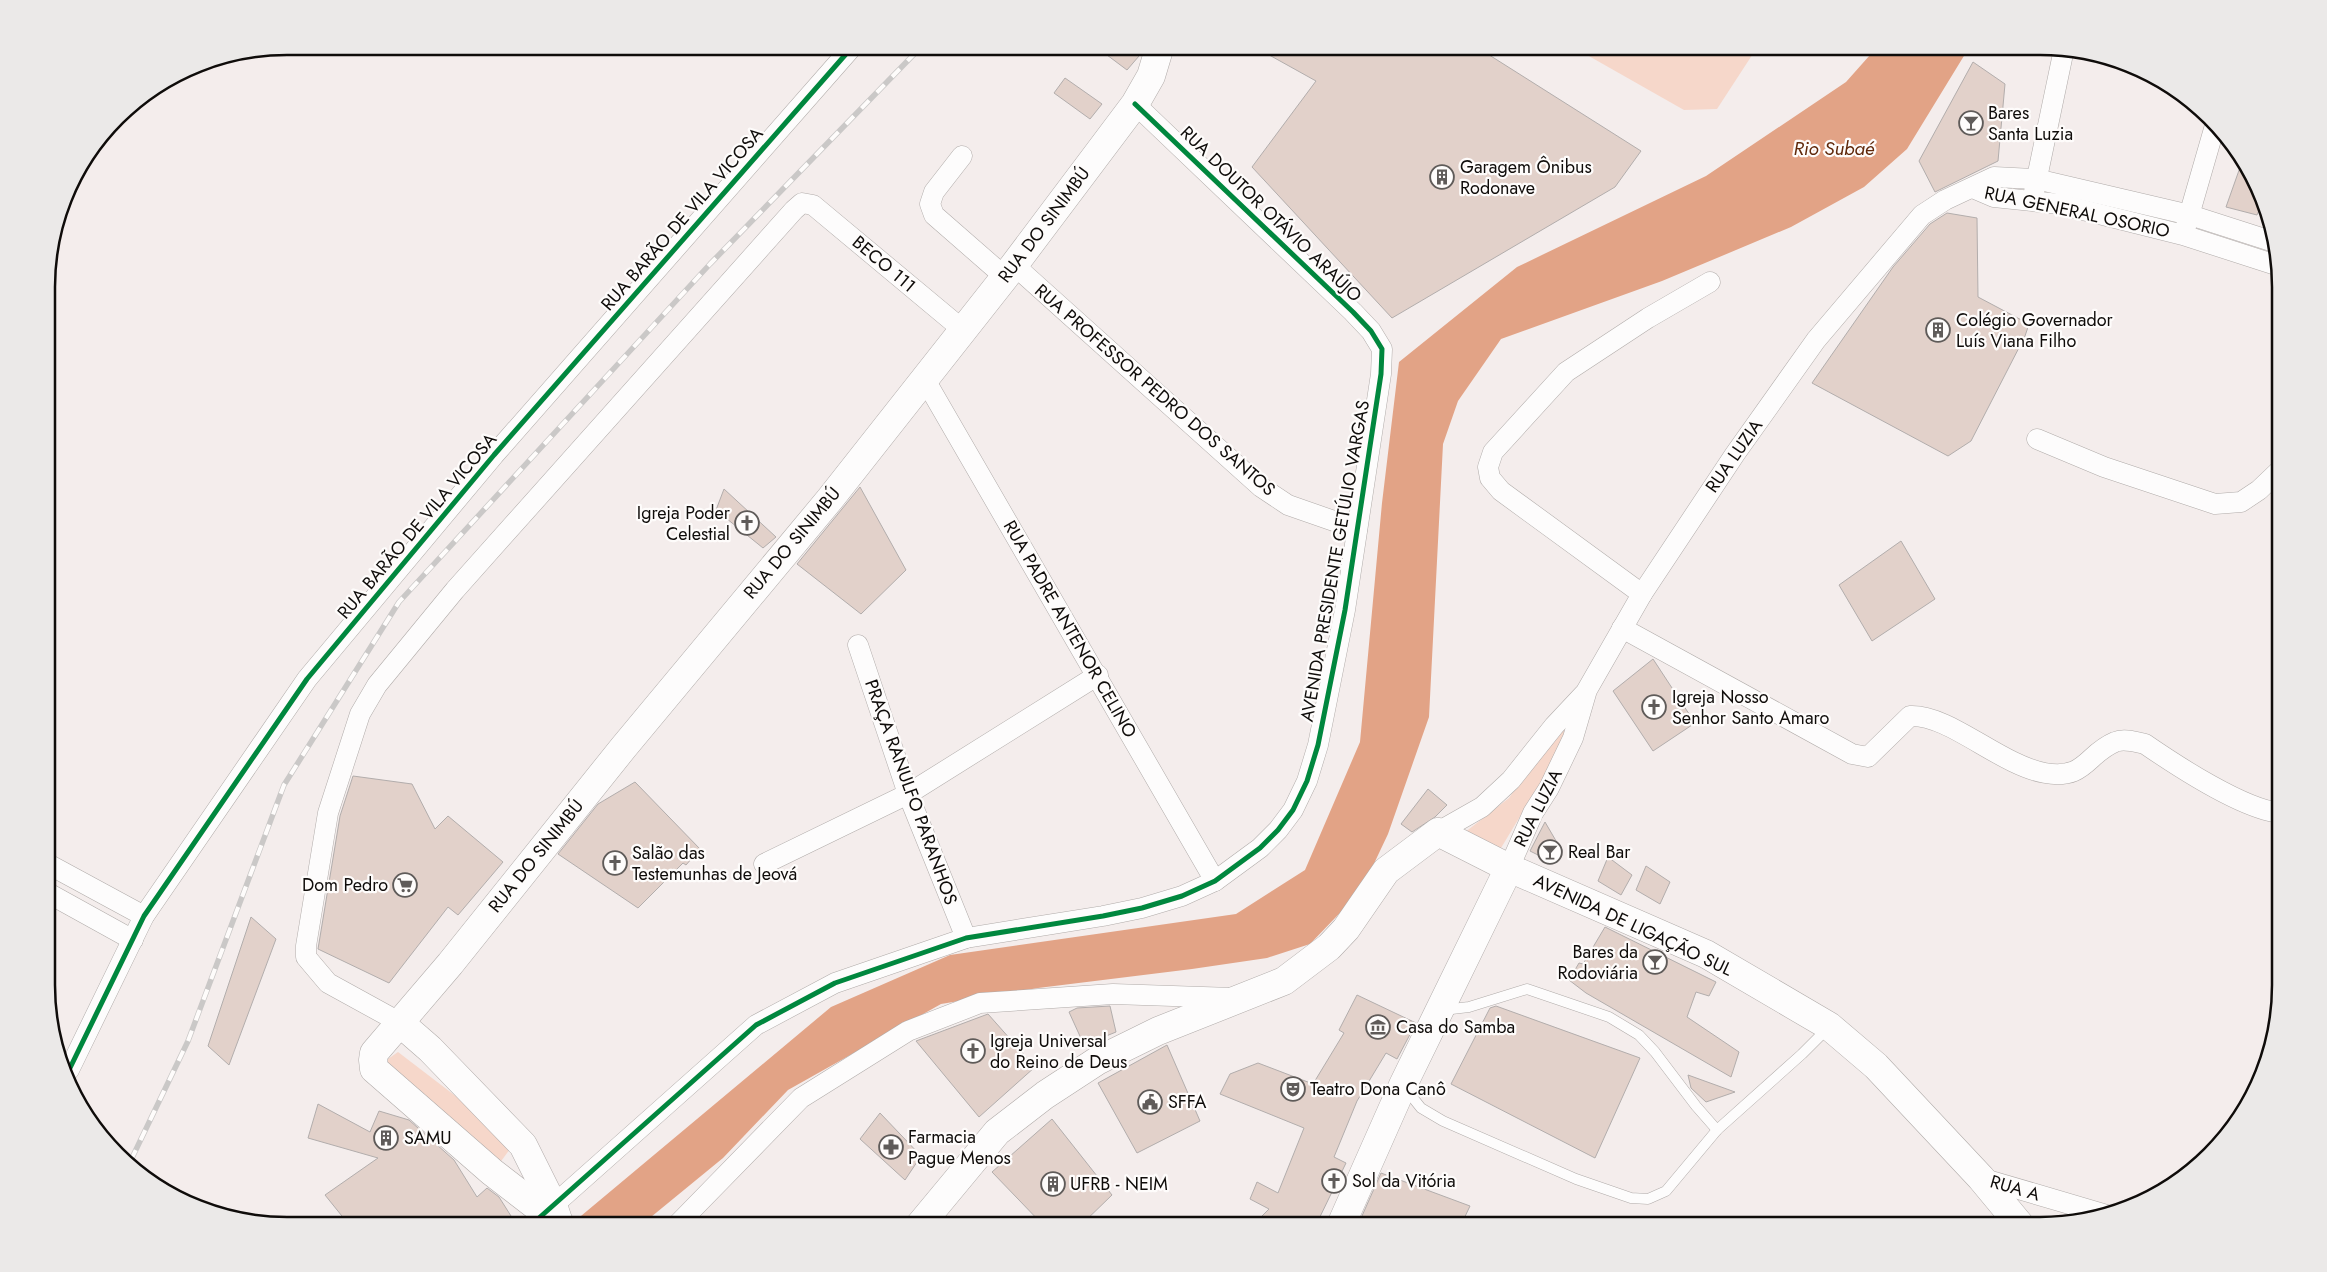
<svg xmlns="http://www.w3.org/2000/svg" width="2327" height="1272" font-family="Jost,sans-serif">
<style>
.green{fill:#f6d7ca}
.water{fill:#e2a386}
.building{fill:#e2d1ca;stroke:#b2adac}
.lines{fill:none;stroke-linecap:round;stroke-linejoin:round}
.lane-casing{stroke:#b0aba9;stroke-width:11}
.street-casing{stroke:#b0aba9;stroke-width:21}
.primary-casing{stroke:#b0aba9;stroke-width:29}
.lane{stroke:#fdfcfc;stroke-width:10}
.street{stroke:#fdfcfc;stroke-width:20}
.primary{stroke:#fdfcfc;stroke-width:28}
.rail-casing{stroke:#cac8c7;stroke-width:5.5}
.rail{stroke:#fefcfb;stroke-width:4;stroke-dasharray:11;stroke-linecap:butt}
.cycleway-casing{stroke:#fefcfb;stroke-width:8}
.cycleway{stroke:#00873e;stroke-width:5}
.labels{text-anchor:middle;stroke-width:4.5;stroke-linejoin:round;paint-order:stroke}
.poi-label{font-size:18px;fill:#0f0c0a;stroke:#fefcfb;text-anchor:start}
.street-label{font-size:18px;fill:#0f0c0a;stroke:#fefcfb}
.water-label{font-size:19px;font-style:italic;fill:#60280a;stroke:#fefcfb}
.rim{fill:none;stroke:#0f0c0a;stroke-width:2.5}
</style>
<rect width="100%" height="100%" fill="#f4edec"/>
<g class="green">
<polygon points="1584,46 1758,46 1717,109 1684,110 1580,51"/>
<polygon points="1574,727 1501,848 1464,833 1509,798 1555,730"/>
<polygon points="398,1052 462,1101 510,1149 496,1168 388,1066 388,1059"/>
</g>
<polygon class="water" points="1878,46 1970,46 1907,149 1864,187 1791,227 1662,281 1501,339 1458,401 1443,444 1429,717 1388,834 1361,891 1310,944 1267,958 1192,969 1038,988 941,1004 788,1090 723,1158 640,1226 569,1226 831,1007 950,955 1236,914 1305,870 1360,742 1382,503 1399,362 1517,267 1706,176 1846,82"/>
<g class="building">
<polygon points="1095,46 1122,46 1139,56 1127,70"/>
<polygon points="1253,46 1475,46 1641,151 1615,187 1392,318 1252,167 1316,81"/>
<polygon points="1973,62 2005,84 1998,161 1935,192 1919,161"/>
<polygon points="1065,78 1102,104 1090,119 1054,93"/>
<polygon points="2243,159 2263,201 2257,215 2226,207"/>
<polygon points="1947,213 1977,218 1978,297 2029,324 2025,336 1971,441 1948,456 1812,383 1893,267 1930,224"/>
<polygon points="860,487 906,570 861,614 797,564"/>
<polygon points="724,489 776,537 763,548 716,510"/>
<polygon points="1901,541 1935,599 1872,641 1839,585"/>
<polygon points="1653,659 1695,723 1653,751 1613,691"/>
<polygon points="353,776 412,784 435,829 448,816 503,862 458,915 448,907 389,983 318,949 340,816"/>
<polygon points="635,782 700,849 686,865 683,863 638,908 558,854 598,804"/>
<polygon points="1428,789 1447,805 1435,817 1412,832 1401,824"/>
<polygon points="1545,822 1559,846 1548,860 1530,851"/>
<polygon points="1608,857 1632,875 1621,895 1598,881"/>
<polygon points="1646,866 1670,882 1660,904 1636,890"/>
<polygon points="251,917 276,939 229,1065 208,1046"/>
<polygon points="1605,927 1716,982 1709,996 1696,992 1687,1017 1739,1052 1731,1077 1586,993 1569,980 1579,963 1583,964"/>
<polygon points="1357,995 1416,1023 1397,1059 1386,1053 1357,1101 1334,1157 1346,1163 1316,1225 1253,1225 1269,1209 1250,1199 1257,1182 1278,1193 1304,1128 1220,1094 1230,1074 1258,1063 1313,1084 1344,1033 1339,1030"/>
<polygon points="1110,1006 1116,1032 1084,1045 1069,1012 1077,1008"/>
<polygon points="1496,1006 1640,1058 1595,1158 1451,1084 1490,1008"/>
<polygon points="988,1014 1035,1067 979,1117 916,1041"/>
<polygon points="1167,1045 1200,1121 1137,1153 1098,1083"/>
<polygon points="1688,1075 1735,1092 1706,1102 1691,1088"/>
<polygon points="318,1104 370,1132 379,1111 409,1120 454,1160 477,1197 487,1188 499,1197 511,1216 498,1226 350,1226 325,1195 378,1158 308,1138"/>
<polygon points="880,1113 921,1156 905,1180 860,1139"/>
<polygon points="1052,1119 1112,1195 1080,1226 1044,1226 992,1172"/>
<polygon points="1381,1173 1470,1206 1461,1225 1358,1225"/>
</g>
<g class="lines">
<g class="lane-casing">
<g id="lane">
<polyline points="1443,1010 1469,1007 1527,989 1609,1017 1639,1035 1655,1052 1696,1106 1717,1130"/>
<polyline points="1405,1088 1421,1108 1443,1121 1576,1179 1631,1198 1648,1199 1666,1191 1717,1130 1802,1054 1829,1027"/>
</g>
</g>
<g class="street-casing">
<g id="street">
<polyline points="962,156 934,192 930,204 934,215 1005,277"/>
<polyline points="1973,188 1994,197 2059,204 2183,235 2279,266"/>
<polyline points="2034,192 2064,49"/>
<polyline points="2186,226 2214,129"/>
<polyline points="1014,265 1261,487 1288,505 1357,529"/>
<polyline points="924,378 1215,881"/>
<polyline points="2037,439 2104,467 2215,504 2241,502 2259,490 2280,470"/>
<polyline points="1642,594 1501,491 1490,478 1488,467 1493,452 1566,372 1648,318 1710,282"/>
<path d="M 1622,628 L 1852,754 L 1868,757 L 1910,716 C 1949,714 2000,765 2045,773 C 2086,780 2086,754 2115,742 C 2124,738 2136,742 2145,744 C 2177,766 2243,809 2280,813"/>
<polyline points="858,645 908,794 966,938"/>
<polyline points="1438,832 1482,807 1511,780 1554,726 1584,694"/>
<polyline points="48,864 144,916"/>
<polyline points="764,864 908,794 1098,675"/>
<polyline points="1509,868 1533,813 1549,788 1573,738 1587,690 1642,594 1735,454 1816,340 1922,215 1945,200 1994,177 2036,179 2190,215 2274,242"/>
<polyline points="48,893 133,940"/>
<polyline points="399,1022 328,983 306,957 306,946 328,813 360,714 377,685 455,590 794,210 802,203 813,205 963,330"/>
<polyline points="69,1070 144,916 307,679 494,455 853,46"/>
<polyline points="1981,1178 2107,1215"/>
<polyline points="530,1226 756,1025 835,983 966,938 1103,916 1142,908 1182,896 1215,881 1260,848 1278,830 1293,810 1307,781 1318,745 1345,610 1381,374 1382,349 1371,331 1353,312 1135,104"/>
<polyline points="676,1226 801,1098 908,1031 980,1003 1113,994 1233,998"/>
</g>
</g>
<g class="primary-casing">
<g id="primary">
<polyline points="399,1022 430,1049 523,1145 553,1205 559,1223"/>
<polyline points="1341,1225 1403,1085 1509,868"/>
<polyline points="562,1226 492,1172 374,1069 373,1060 374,1053 450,964 623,748 830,499 1005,277 1135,104 1151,76 1160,46"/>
<polyline points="919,1226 997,1132 1045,1095 1097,1061 1158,1031 1284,981 1329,947 1346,929 1386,871 1438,832 1509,868 1706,954 1829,1026 1876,1066 1981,1178 2020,1225"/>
</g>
</g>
<use href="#lane" class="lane"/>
<use href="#street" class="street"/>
<use href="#primary" class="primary"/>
<g class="rail-casing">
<polyline id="rail" points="131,1160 188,1041 284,785 399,602 710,264 922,46"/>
</g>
<use href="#rail" class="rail"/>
<g class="cycleway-casing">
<g id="cycleway">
<polyline points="69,1070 144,916 307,679 494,455 853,46"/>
<polyline points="530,1226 756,1025 835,983 966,938 1103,916 1142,908 1182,896 1215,881 1260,848 1278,830 1293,810 1307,781 1318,745 1345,610 1381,374 1382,349 1371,331 1353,312 1135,104"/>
</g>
</g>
<use href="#cycleway" class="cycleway"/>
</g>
<defs>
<g id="bar-ring" transform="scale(1.25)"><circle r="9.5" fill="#fefcfb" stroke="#5f5b59" stroke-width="1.5"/><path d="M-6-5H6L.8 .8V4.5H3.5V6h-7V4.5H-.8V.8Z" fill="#5f5b59"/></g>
<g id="building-ring" transform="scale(1.25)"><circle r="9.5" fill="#fefcfb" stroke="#5f5b59" stroke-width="1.5"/><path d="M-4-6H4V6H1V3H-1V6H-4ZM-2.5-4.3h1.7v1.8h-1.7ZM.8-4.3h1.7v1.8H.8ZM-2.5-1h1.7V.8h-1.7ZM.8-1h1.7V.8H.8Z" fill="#5f5b59"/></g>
<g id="church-ring" transform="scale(1.25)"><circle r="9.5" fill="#fefcfb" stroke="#5f5b59" stroke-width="1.5"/><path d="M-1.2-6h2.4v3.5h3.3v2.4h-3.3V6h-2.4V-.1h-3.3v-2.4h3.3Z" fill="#5f5b59"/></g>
<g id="supermarket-ring" transform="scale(1.25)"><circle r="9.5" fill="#fefcfb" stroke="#5f5b59" stroke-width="1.5"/><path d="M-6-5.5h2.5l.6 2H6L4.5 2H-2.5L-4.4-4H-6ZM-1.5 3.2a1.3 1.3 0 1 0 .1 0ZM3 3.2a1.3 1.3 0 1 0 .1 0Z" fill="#5f5b59"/></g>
<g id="museum-ring" transform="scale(1.25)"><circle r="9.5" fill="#fefcfb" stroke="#5f5b59" stroke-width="1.5"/><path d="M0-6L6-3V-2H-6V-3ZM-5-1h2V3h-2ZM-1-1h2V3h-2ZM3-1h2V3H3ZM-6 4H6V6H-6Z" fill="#5f5b59"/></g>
<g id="theatre-ring" transform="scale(1.25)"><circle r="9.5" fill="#fefcfb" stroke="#5f5b59" stroke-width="1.5"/><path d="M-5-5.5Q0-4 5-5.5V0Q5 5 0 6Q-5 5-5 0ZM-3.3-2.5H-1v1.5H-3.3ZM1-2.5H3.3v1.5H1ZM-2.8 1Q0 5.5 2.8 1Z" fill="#5f5b59"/></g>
<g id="civic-ring" transform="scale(1.25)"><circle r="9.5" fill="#fefcfb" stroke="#5f5b59" stroke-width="1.5"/><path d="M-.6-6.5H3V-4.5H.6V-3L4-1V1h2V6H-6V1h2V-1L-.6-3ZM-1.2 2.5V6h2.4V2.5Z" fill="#5f5b59"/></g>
<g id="pharmacy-ring" transform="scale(1.25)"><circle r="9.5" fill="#fefcfb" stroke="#5f5b59" stroke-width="1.5"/><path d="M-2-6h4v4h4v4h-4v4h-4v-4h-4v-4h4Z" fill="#5f5b59"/></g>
</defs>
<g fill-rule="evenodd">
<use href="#bar-ring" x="1971" y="123"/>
<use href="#building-ring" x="1442" y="177"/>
<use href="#building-ring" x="1938" y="330"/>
<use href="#church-ring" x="747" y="523"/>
<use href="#church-ring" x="1654" y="707"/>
<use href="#bar-ring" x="1550" y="852"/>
<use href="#church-ring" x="615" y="863"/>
<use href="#supermarket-ring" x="405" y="885"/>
<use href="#bar-ring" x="1655" y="962"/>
<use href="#museum-ring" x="1378" y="1027"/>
<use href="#church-ring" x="973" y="1051"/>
<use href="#theatre-ring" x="1293" y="1089"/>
<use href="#civic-ring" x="1150" y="1102"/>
<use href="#building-ring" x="386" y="1138"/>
<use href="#pharmacy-ring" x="891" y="1147"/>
<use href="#church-ring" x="1334" y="1181"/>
<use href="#building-ring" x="1053" y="1184"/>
</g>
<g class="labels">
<g class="poi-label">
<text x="1988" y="119">Bares<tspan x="1988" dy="21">Santa Luzia</tspan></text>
<text x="1460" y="173">Garagem Ônibus<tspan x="1460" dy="21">Rodonave</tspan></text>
<text x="1956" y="326">Colégio Governador<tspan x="1956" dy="21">Luís Viana Filho</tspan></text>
<text x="730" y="519" text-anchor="end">Igreja Poder<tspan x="730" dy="21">Celestial</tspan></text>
<text x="1672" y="703">Igreja Nosso<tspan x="1672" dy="21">Senhor Santo Amaro</tspan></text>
<text x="1568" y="858">Real Bar</text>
<text x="632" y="859">Salão das<tspan x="632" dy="21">Testemunhas de Jeová</tspan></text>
<text x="388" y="891" text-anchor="end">Dom Pedro</text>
<text x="1638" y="958" text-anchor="end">Bares da<tspan x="1638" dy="21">Rodoviária</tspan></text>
<text x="1396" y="1033">Casa do Samba</text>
<text x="990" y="1047">Igreja Universal<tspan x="990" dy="21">do Reino de Deus</tspan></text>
<text x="1310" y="1095">Teatro Dona Canô</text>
<text x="1168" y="1108">SFFA</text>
<text x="908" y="1143">Farmacia<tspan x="908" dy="21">Pague Menos</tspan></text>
<text x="404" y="1144">SAMU</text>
<text x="1352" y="1187">Sol da Vitória</text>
<text x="1070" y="1190">UFRB - NEIM</text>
</g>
<g class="street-label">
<text transform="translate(2077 212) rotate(12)" y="6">RUA GENERAL OSORIO</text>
<text transform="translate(1271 214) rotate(44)" y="6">RUA DOUTOR OTÁVIO ARAÚJO</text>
<text transform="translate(682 219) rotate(-49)" y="6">RUA BARÃO DE VILA VICOSA</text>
<text transform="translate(1044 225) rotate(-53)" y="6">RUA DO SINIMBÚ</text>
<text transform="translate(884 264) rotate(40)" y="6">BECO 111</text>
<text transform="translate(1155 390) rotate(41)" y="6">RUA PROFESSOR PEDRO DOS SANTOS</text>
<text transform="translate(1734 456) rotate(-55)" y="6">RUA LUZIA</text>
<text transform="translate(417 526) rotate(-50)" y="6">RUA BARÃO DE VILA VICOSA</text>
<text transform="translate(792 543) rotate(-50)" y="6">RUA DO SINIMBÚ</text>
<text transform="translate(1335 561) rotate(-80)" y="6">AVENIDA PRESIDENTE GETÚLIO VARGAS</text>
<text transform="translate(1070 629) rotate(60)" y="6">RUA PADRE ANTENOR CELINO</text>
<text transform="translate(911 792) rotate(70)" y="6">PRAÇA RANULFO PARANHOS</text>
<text transform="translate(1538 808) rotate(-63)" y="6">RUA LUZIA</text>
<text transform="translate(536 856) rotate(-51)" y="6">RUA DO SINIMBÚ</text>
<text transform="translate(1633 925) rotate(25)" y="6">AVENIDA DE LIGAÇÃO SUL</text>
<text transform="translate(2015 1188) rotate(16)" y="6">RUA A</text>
</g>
<g class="water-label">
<text x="1834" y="155">Rio Subaé</text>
</g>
</g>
<path d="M0 0H2327V1272H0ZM287 55H2040A232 232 0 0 1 2272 287V985A232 232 0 0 1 2040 1217H287A232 232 0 0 1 55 985V287A232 232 0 0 1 287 55Z" fill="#ebe9e8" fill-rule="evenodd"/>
<path class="rim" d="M287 55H2040A232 232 0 0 1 2272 287V985A232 232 0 0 1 2040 1217H287A232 232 0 0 1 55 985V287A232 232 0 0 1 287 55Z"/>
</svg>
